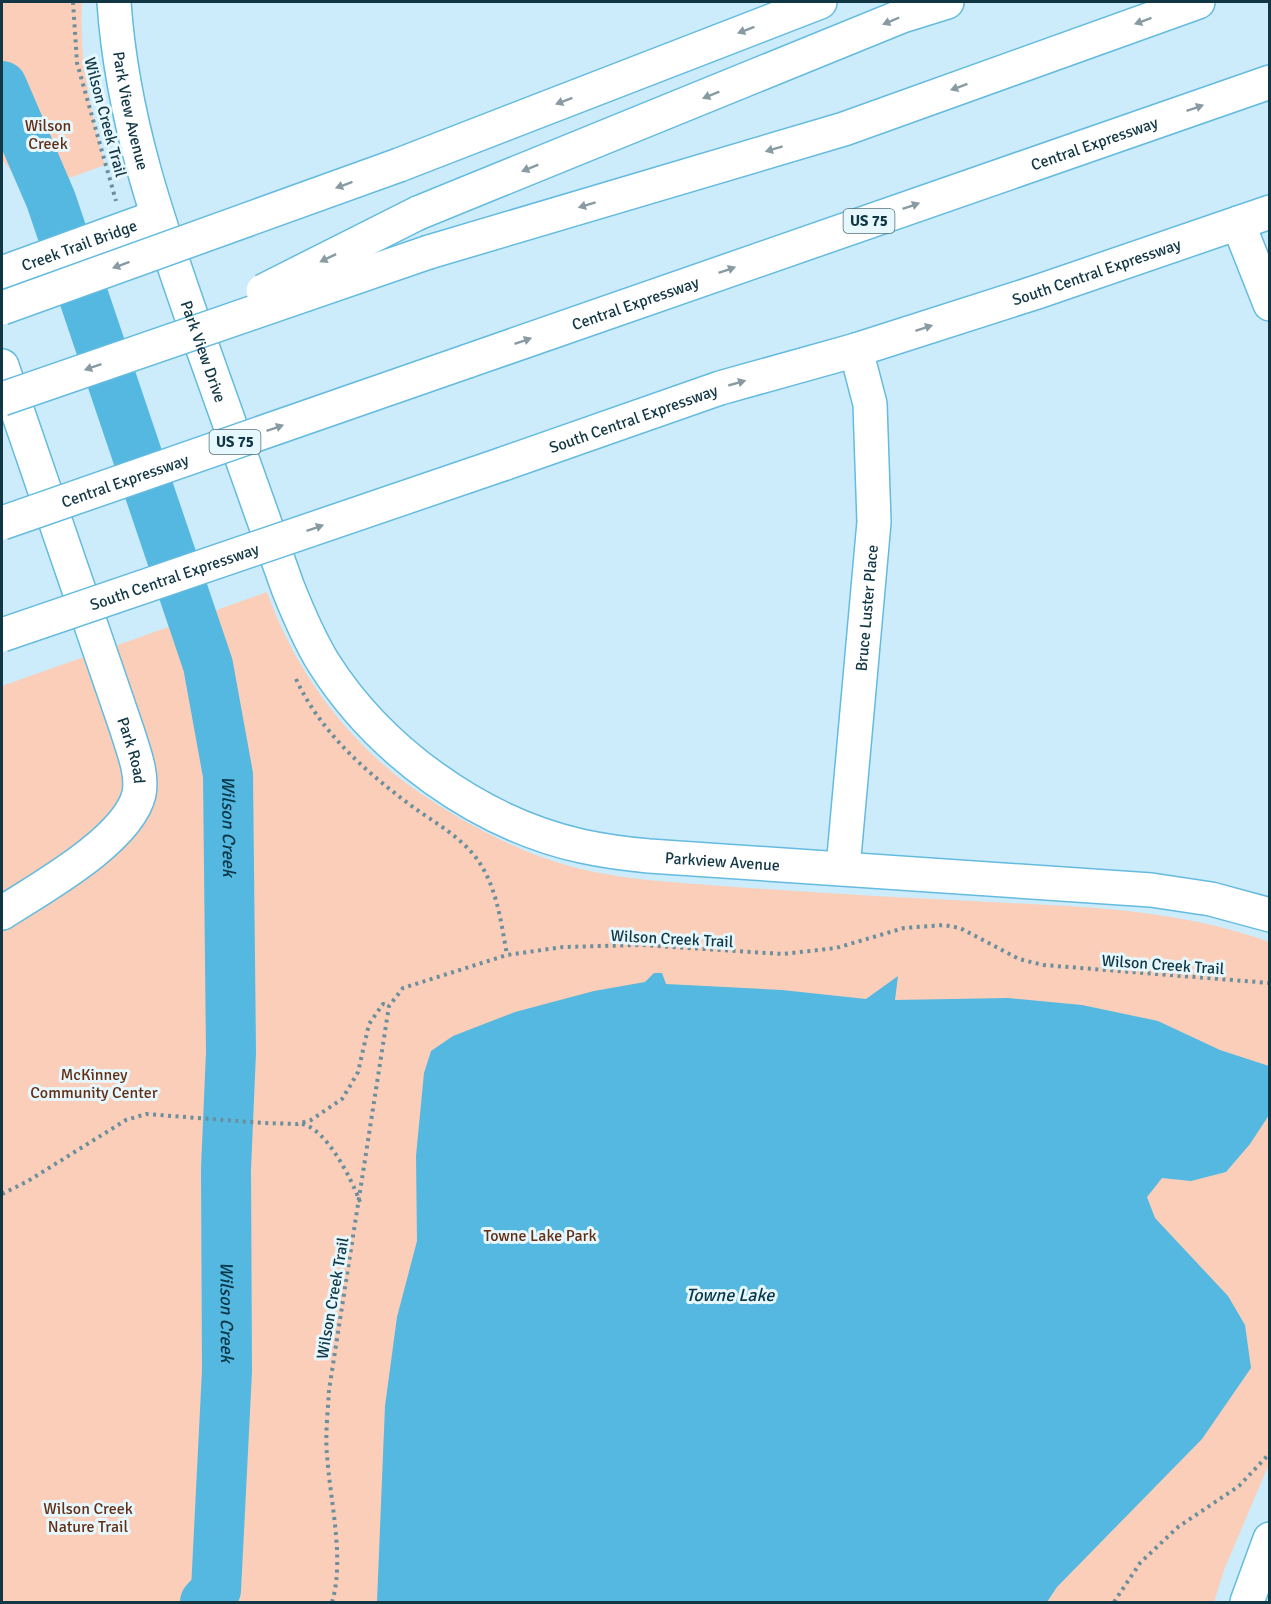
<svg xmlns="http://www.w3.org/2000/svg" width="1271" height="1604" font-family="Signika,sans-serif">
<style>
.green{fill:#faceb9}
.water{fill:#54b8e0}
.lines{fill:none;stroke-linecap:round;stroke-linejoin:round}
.river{stroke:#54b8e0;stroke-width:50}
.minor-casing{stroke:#64bbdf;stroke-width:36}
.major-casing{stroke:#64bbdf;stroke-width:36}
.highway-casing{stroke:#64bbdf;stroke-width:36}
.path{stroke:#6c8f9d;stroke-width:4;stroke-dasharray:3 4.5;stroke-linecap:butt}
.minor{stroke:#fff;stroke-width:33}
.major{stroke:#fff;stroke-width:33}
.highway{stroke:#fff;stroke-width:33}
.major-bridge-casing{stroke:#64bbdf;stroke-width:36;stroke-linecap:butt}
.highway-bridge-casing{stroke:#64bbdf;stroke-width:36;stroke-linecap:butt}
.major-bridge{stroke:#fff;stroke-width:33}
.highway-bridge{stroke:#fff;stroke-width:33}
.oneway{fill:#889ba2}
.labels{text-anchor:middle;stroke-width:6;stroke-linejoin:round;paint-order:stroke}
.shield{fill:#e7f7fe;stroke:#51717c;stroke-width:1.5}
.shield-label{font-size:15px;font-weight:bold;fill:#113745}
.street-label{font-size:16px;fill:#113745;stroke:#e7f7fe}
.park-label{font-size:16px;fill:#622f14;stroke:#e7f7fe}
.water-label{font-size:18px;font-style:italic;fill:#083747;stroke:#e7f7fe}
</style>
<rect width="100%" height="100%" fill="#ccecfb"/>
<g class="green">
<path d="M 2,2 L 82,2 C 79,58 90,110 105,165 L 28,193 L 2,159 Z"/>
<path d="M 267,592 C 295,671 346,740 414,789 C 456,818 501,843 550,860 C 608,880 673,882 735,887 C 820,893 905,898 990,902 C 1087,907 1177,909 1269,942 L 1269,1464 L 1224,1570 L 1214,1602 L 2,1602 L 2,686 Z"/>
</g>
<polygon class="water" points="654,973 662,973 666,984 782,990 866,999 898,976 895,1000 1008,998 1082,1005 1158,1021 1220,1050 1269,1066 1269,1115 1250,1144 1226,1172 1191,1181 1162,1178 1147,1197 1155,1218 1228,1296 1245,1325 1251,1368 1202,1439 1057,1587 1047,1602 377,1602 385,1406 397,1317 417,1241 416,1156 424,1073 431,1051 453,1036 515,1012 594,991 645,982"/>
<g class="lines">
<path class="river" id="s1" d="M 2,86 L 51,200 L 208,665 L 228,775 L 231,1052 L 226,1169 L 227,1371 L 216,1590 L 205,1602"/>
<g class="minor-casing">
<g id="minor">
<path id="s2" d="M 114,2 C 122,120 159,224 198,335 C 228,419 258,504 288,588 C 298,613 309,639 323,662 C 379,751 479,823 581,846 C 604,851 627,854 649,856 L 1151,890 L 1211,899 L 1270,915"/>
<polyline points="1238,223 1270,304"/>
<path id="s3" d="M 2,273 L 156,217"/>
<path id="s4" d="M 2,366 L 127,730 C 133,750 143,773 139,794 C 128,840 41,888 2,913"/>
<path id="s5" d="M 843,868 L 874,522 L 870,404 L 856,350"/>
</g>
</g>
<g class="major-casing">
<g id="major">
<polyline points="399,165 820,2"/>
<path id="s6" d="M 503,464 L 720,388 L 856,350 L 1037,292 L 1270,212"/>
<polyline points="1247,1602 1270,1539"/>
</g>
</g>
<g class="highway-casing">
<g id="highway">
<polyline points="418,213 902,16 947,2"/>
<polyline points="429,252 844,129 1198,2"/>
<path id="s7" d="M 468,361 L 1270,82"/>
</g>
</g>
<g class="path">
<polyline points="73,2 77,63 116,201"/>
<path d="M 296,679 C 321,733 366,772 413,807 C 434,822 461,837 477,859 C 497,887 501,922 507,955"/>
<path d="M 302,1124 C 327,1129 352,1180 360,1202"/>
<polyline points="2,1194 28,1181 126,1120 146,1114 263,1123 297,1124 311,1120 342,1099 350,1086 358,1072 369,1024 383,1004 389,1006"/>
<path d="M 332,1602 C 345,1560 330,1500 327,1455 C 325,1434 328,1411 329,1390 L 389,1006 L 403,988 L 507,955 L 563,947 L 641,945 L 783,954 L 836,948 L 904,928 L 944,925 L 960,928 L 1019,959 L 1043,965 L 1270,983"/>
<polyline points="1114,1602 1140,1563 1178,1527 1239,1486 1270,1453"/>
</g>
<use href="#minor" class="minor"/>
<use href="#major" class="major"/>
<use href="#highway" class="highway"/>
<g class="major-bridge-casing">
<g id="major-bridge">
<polyline points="2,308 399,165"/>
<path id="s8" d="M 2,635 L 503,464"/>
</g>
</g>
<g class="highway-bridge-casing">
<g id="highway-bridge">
<polyline points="263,291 418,213"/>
<polyline points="2,399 429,252"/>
<path id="s9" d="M 2,523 L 468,361"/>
</g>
</g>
<use href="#major-bridge" class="major-bridge"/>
<use href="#highway-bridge" class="highway-bridge"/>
</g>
<defs><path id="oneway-solid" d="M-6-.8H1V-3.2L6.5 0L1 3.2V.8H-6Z" transform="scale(1.5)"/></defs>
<g class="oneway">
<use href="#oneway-solid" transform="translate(891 21) rotate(157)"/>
<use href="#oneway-solid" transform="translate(1143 21) rotate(160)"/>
<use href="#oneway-solid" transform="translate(746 30) rotate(159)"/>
<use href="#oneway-solid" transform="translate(959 87) rotate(160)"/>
<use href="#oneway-solid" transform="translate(711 95) rotate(158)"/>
<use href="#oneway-solid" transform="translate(564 101) rotate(159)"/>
<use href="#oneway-solid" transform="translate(1195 108) rotate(-19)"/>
<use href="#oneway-solid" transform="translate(774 149) rotate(163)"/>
<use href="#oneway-solid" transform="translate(530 168) rotate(158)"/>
<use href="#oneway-solid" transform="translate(344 185) rotate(160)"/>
<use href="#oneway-solid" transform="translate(587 205) rotate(163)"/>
<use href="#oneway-solid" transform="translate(911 206) rotate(-19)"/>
<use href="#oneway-solid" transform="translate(328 258) rotate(154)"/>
<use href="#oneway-solid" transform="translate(121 265) rotate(160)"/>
<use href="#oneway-solid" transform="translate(727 270) rotate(-19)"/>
<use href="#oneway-solid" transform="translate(924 328) rotate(-18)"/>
<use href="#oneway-solid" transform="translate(523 341) rotate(-19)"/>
<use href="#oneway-solid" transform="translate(93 367) rotate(161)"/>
<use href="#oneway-solid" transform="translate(737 383) rotate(-16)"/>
<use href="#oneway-solid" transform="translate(275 428) rotate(-19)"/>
<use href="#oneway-solid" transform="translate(315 528) rotate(-19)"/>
</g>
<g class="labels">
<g class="shield">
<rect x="843.5" y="209" width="51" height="24" rx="4.5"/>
<rect x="209.5" y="430" width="51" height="24" rx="4.5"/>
</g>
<g class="shield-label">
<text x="869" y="226">US 75</text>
<text x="235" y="447">US 75</text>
</g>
<g class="street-label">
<text dy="6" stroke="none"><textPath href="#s2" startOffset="110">Park View Avenue</textPath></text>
<text transform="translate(106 117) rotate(75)" y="6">Wilson Creek Trail</text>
<text dy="6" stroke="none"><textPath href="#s7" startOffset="663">Central Expressway</textPath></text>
<text dy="6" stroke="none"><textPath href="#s3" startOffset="82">Creek Trail Bridge</textPath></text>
<text dy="6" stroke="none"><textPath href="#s6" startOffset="624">South Central Expressway</textPath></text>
<text dy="6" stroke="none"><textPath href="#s7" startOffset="177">Central Expressway</textPath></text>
<text dy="6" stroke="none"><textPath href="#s2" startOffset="362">Park View Drive</textPath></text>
<text dy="6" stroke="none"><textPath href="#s6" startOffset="138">South Central Expressway</textPath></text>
<text dy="6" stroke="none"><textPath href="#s9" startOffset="130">Central Expressway</textPath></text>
<text dy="6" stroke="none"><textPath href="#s8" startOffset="182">South Central Expressway</textPath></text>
<text dy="6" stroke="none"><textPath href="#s5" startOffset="261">Bruce Luster Place</textPath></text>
<text dy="6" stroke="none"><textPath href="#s4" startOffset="406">Park Road</textPath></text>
<text dy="6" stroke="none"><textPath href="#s2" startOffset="1162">Parkview Avenue</textPath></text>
<text transform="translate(672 938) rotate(3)" y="6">Wilson Creek Trail</text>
<text transform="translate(1163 964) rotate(4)" y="6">Wilson Creek Trail</text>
<text transform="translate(332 1298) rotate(-80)" y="6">Wilson Creek Trail</text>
</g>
<g class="park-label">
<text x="48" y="131">Wilson<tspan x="48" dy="18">Creek</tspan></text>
<text x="94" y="1080">McKinney<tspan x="94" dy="18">Community Center</tspan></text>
<text x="540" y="1241">Towne Lake Park</text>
<text x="88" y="1514">Wilson Creek<tspan x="88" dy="18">Nature Trail</tspan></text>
</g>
<g class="water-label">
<text dy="6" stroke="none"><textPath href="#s1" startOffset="778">Wilson Creek</textPath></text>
<text x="730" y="1301">Towne Lake</text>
<text dy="6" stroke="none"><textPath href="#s1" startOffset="1264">Wilson Creek</textPath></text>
</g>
</g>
<rect width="1271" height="1604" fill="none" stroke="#113745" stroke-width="6"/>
</svg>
